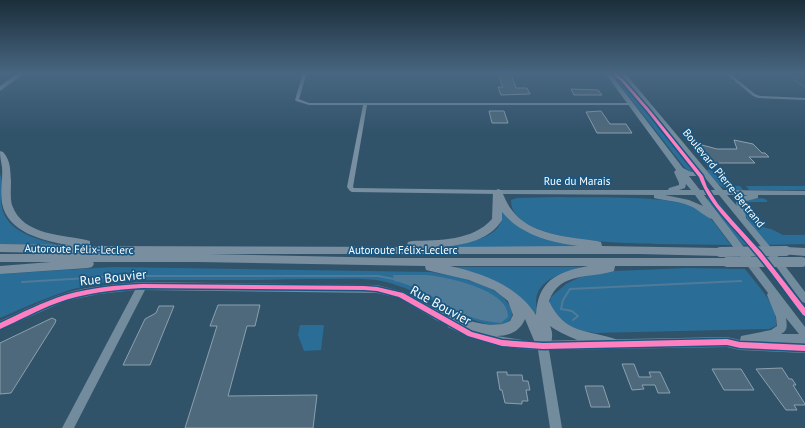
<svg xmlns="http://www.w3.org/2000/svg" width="805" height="428" font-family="'PT Sans',sans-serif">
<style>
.green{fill:#2a6d97}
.water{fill:#4f7b98}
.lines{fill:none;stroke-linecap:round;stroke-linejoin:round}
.stream-far2{stroke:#4f7b98;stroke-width:1}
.stream-far1{stroke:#4f7b98;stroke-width:1.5}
.stream{stroke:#4f7b98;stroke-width:2}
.building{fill:#4e697b;stroke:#8ba0ae}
.street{fill:#778fa0;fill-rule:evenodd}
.secondary{fill:#728b9d;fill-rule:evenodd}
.highway{fill:#798fa0;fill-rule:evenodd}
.highway-bridge{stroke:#798fa0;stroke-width:10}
.cycleway-casing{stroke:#1a5781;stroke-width:3}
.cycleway{fill:#ff80c0;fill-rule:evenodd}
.labels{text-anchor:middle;stroke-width:3.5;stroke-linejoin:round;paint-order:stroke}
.street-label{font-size:11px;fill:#fff;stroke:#1a5781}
.near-street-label{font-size:13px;fill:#fff;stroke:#1a5781}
</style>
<rect width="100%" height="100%" fill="#31536a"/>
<g class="green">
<polygon points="612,73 616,73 620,76 696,169 697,172 691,172 685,168 629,97"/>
<path d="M 711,169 L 721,181 L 730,183 L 732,186 L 740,186 L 744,191 C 720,189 721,188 706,170 Z"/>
<path d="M 0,174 C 4,182 1,193 1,202 C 3,230 33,238 55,244 L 54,245 L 0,244 Z"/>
<polygon points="746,186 805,186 805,190 749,190"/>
<path d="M 556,197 C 589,198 676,194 701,210 C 713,218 722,234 731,245 C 707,245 684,244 660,244 C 630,243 510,244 511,200 L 517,198 Z"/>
<polygon points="711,197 719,202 754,245 743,245 733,234 708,202 708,198"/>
<polygon points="762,198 767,200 767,202 748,202 745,205 745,211 757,226 771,229 783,235 805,235 805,244 766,245 742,211 744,200"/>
<path d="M 500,209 L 519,226 L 586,247 L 449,247 L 448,245 C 463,243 497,239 501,221 C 502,218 500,212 500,209 Z"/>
<path d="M 113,267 L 431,272 C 454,276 502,284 511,309 C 513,314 512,317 509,321 C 490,337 435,300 415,292 C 402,287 390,282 376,280 C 359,278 340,279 323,279 C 295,279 268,280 240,280 C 213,280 185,280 158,280 C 137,281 116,280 95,284 C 61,290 31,305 0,318 L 0,274 Z"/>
<path d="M 448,267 L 583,267 C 566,272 537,278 536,301 C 536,306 537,312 538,317 C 515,284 485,275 448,267 Z"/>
<path d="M 687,268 L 745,269 C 757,285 778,305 776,326 L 769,329 L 595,333 C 567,328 566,328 549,305 L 551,297 L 566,284 L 590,272 Z"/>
<polygon points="300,325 324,325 321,350 304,351 298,335"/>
</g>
<path class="water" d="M 393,275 C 404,275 415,275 427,275 C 447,277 510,290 508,317 L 501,323 C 490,322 479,320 468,316 C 442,305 421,286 394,281 Z"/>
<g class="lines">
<polyline class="stream-far2" points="793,79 805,87"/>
<polyline class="stream-far1" points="114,276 380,276"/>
<g class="stream">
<polyline points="22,282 120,276 378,276 394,279"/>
<polyline points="573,320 578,316 572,311 561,309 563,300 570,289 741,281"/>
</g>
</g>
<g class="building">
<polygon points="498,74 511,74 516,88 527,88 530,94 501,95 498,87 503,87"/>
<polygon points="571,89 598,90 602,95 574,95"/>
<polygon points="489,111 504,111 508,123 492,123"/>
<polygon points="601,111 610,124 626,124 632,133 597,133 586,112"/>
<polygon points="734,140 753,144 762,153 765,153 769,157 749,157 755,163 709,163 692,143 700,143 702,145 717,149 737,149"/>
<polygon points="218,305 260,305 255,326 247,326 228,396 317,395 313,428 185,428 217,326 210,326"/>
<polygon points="159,306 174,306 150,365 123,365 145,319 156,313"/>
<polygon points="52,318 56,320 55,323 11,393 0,394 0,343"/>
<polygon points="622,364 634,364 639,377 651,377 649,372 660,372 670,393 658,393 655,385 642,385 644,389 632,390"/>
<polygon points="782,368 789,379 792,379 796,385 793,385 805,404 805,405 794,405 797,410 786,410 756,369"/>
<polygon points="712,369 741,369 754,390 724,390"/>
<polygon points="497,372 507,372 507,375 522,375 523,381 528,381 530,390 526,390 528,401 522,401 522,404 505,403 502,390 500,390"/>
<polygon points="585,386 603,386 610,407 591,407"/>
</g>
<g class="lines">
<g class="street">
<polygon points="303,73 307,73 299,99 309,103 630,103 632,104 630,105 367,105 353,187 354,188 498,190 501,192 498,194 352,192 350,191 347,187 363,105 309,105 296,101 295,100"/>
<polygon points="725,73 729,73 755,94 760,96 805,98 805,100 758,98 753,96"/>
</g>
<g class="secondary">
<path d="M 605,73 L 610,73 L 683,168 L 691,172 L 696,172 L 696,167 L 620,73 L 625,73 L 723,190 L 805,191 L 805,195 L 758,195 L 758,198 L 746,201 L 744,203 L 746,218 L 773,250 L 805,292 L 805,303 L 802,302 L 767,254 L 719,195 L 704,195 L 805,327 L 805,353 L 740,350 L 727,347 L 549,350 L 562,428 L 550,428 L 538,350 C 506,349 477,342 448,327 L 447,324 L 448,321 L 452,320 L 473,330 L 490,335 L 529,341 L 727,337 L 740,340 L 741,336 L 771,330 L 777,326 L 776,317 L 767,295 L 768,293 L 712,219 C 705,217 698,209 690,206 C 678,201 666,201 654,198 L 654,195 L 495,194 L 494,192 L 495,190 L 668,190 L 669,188 L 679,185 L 679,183 L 674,172 L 676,170 ZM 702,174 L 715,190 L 700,190 L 689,176 L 698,176 ZM 686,184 L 691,190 L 679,190 L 685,188 ZM 665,195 L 695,195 L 703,206 L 689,200 ZM 727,195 L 748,195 L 740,197 L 736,203 L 737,206 ZM 786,318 L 799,334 L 781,334 C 788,330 787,326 786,318 Z"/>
<path d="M 142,282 L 377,285 L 404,292 L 446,315 L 447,318 L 446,321 L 442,322 L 438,321 L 399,298 L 377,293 L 145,290 L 74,428 L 62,428 L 135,290 L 99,294 L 65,301 L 0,330 L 0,321 C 22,311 43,300 66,293 C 90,286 116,284 142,282 Z"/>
</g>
<g class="highway">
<polygon points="18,73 25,73 0,91 0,86"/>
<path d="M 0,151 L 3,152 C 11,161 10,169 11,181 C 11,189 10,198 12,205 C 23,237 65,234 90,241 L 90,246 L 408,247 L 407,245 L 408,242 L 412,241 C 439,240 473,241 492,219 L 493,192 L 498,189 L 501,190 C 504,196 507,204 511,209 C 529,235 569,237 597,241 L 601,242 L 602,246 L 720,248 L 724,249 L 725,252 L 724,255 L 720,256 L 639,254 L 208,254 L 394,258 L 727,258 L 731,259 L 733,262 L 731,265 L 727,266 L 615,266 L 614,271 C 590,279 560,271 549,301 C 565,335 587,329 618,340 L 620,344 L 618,348 C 604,353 562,335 550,326 C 554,335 552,342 548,350 L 543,352 L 538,350 L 525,319 C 511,353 457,327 434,319 L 432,315 L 434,311 L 438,310 C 457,316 490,332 510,321 L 513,315 L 508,301 L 494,290 L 469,280 L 426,270 L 425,266 L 199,262 L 93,262 L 94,264 L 92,267 L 88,268 L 0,274 L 0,266 L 51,262 L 0,262 L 0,254 L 102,254 L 0,252 L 0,244 L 68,245 C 43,241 7,232 2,203 C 0,191 3,179 2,167 C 1,161 0,157 0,151 ZM 502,212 C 521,235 550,242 578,246 L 445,247 C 466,244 490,240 502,220 ZM 450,266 L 588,266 C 556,272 538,281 536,315 C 518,286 482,273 450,266 Z"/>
<polygon points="786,247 805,248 805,256 782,254 781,251 782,248"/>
</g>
<g class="highway-bridge">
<polyline points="720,252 786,251"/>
<polyline points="727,262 802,262"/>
</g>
<g class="cycleway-casing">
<g id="cycleway">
<path d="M 611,73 L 614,73 L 623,79 L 649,109 L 703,176 L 707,187 L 718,204 L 732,220 L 761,252 L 805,308 L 805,316 L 803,315 C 786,293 770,270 752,249 C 732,224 711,208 699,177 L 647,111 L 621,81 Z"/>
<path d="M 142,284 L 364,286 L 377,287 L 403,293 L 472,332 L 502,340 L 543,343 L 727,339 L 740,342 L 805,345 L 805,351 L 740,348 L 727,345 L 543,349 L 502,346 L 468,336 L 399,297 L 377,291 L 364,290 L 142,288 C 113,290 83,293 57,303 C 37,310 19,321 0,329 L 0,323 C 21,313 43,302 65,295 C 90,288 116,285 142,284 Z"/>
</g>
</g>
<use href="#cycleway" class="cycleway"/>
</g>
<linearGradient id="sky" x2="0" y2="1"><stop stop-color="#1b2e3a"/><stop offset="0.55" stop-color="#486681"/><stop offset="1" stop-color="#486681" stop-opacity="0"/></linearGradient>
<rect width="805" height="133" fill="url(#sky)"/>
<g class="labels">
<g class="street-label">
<text transform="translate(724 178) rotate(51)" y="4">Boulevard Pierre-Bertrand</text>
<text x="577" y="185">Rue du Marais</text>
<text transform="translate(79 249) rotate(1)" y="4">Autoroute Félix-Leclerc</text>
<text x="403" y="254">Autoroute Félix-Leclerc</text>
</g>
<g class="near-street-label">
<text transform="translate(113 277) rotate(-6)" y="5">Rue Bouvier</text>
<text transform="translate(441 305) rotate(29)" y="5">Rue Bouvier</text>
</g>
</g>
</svg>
